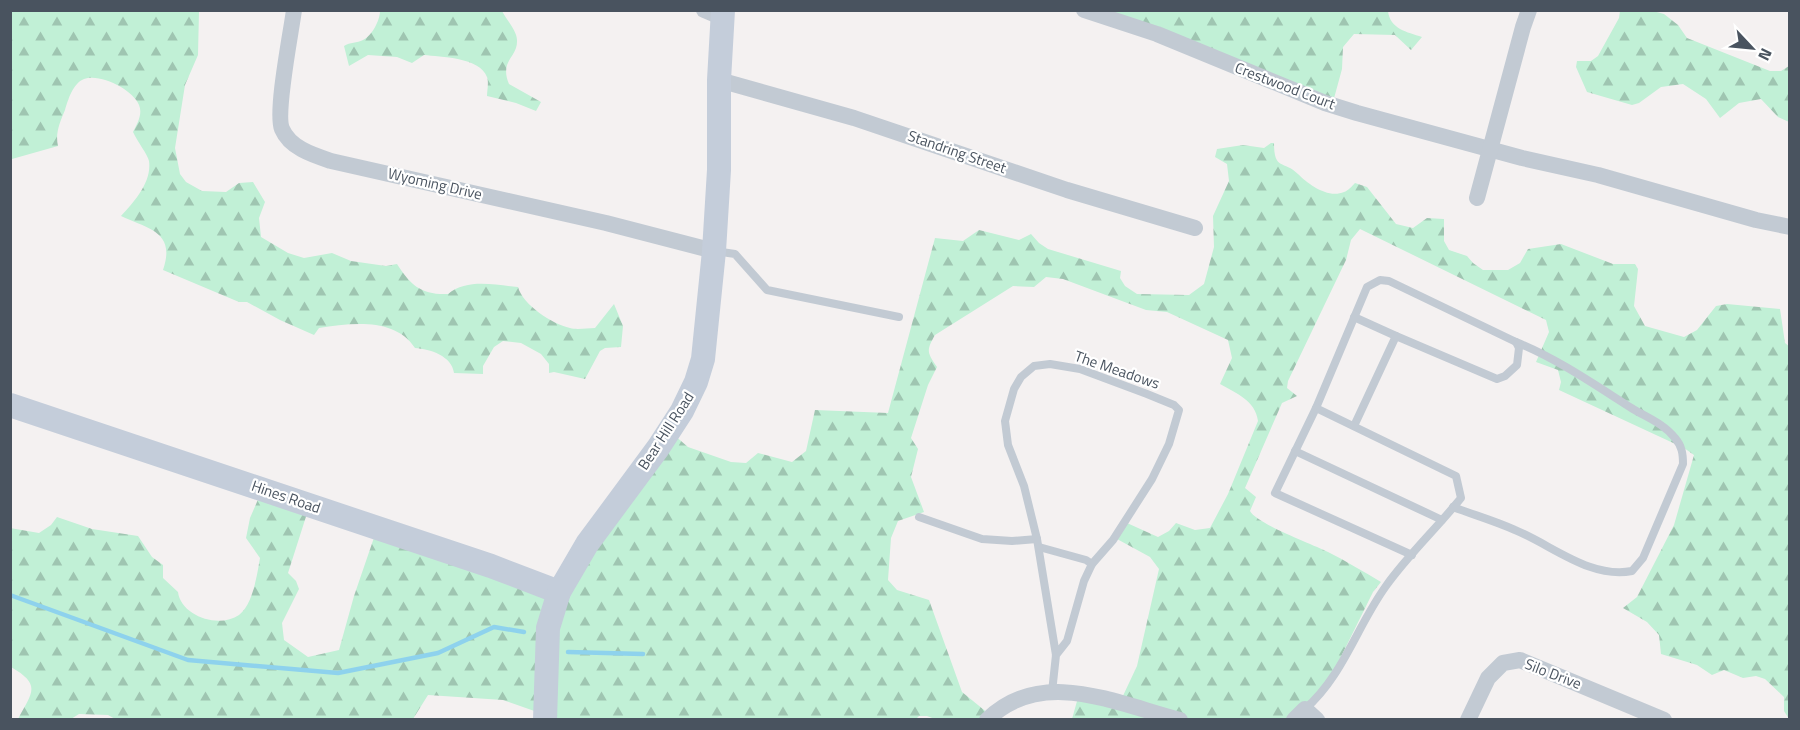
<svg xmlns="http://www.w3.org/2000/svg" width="1800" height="730" font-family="'Titillium Web',sans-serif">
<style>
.forest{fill:url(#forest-firs)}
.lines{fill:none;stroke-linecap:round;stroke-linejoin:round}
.stream{stroke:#8ed2ed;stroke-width:4.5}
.lane{stroke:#c2cad3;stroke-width:8}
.street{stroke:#c2cad3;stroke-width:16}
.secondary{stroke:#c4cdda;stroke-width:24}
.labels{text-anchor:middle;stroke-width:4.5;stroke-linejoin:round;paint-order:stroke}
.street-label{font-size:15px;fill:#49535f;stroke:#fff}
</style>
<defs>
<pattern id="forest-firs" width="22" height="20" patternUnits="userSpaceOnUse" patternTransform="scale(1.5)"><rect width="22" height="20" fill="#c1f0d6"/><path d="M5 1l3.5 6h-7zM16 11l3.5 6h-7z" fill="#9fc5b1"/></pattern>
</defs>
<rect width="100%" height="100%" fill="#f4f1f1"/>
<g class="forest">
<path d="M 10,11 L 199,11 L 198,55 L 185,85 L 175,148 L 180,174 L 186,182 L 202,191 L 226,192 L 239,183 L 253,182 L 265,202 L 259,218 L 261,237 L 288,253 L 304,258 L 332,253 L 351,261 L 386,266 L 397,264 C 411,286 422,295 448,294 C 467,278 495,285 518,287 C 523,305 552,324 570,328 C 577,330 587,328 595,328 L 614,304 L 623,326 L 621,347 L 605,348 L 600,351 L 585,379 L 554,372 L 549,373 L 549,364 L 541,354 L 521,343 L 503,341 L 494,347 L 483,366 L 483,374 L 454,373 C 452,356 430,349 415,348 C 395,317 351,323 319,328 L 314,335 L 280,320 L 247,302 L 239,302 L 163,270 C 176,232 149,229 121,216 C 134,202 152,182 149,161 C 148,155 137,141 133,132 C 137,124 143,114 139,105 C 133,90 101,73 84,79 C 73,83 68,100 65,110 C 60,122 55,133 58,146 L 12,159 Z"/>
<path d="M 380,11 L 502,11 C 506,19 517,31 517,40 C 518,58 499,60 509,84 L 541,102 L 536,111 L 516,103 L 487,96 C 487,91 489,82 487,77 C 480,57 440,57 424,55 L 412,63 L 397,57 L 368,55 L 349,66 L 344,46 C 350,42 357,43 363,40 C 372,36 380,20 380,11 Z"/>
<path d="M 1089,11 L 1388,11 C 1390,29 1407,32 1422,37 L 1411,50 L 1395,35 L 1354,34 L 1343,47 L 1342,69 L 1333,102 Z"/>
<polygon points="1620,11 1653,11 1664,14 1678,25 1687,38 1770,71 1781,71 1789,66 1789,122 1778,117 1761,99 1739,103 1720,118 1706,99 1683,84 1661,87 1639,103 1632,105 1587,92 1576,67 1577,61 1591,61 1598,56 1619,18"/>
<path d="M 1271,143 L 1274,143 C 1274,171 1284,160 1298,174 C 1308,184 1328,199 1344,192 C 1348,191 1352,186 1355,183 L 1367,187 L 1396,224 L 1413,228 L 1427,218 L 1444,219 L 1444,241 L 1449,250 L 1467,256 L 1473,263 L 1483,270 L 1508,270 L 1520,263 L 1528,249 L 1561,244 L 1613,264 L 1635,264 L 1638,269 L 1634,306 L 1645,326 L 1684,337 L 1697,330 L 1716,306 L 1727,304 L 1780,309 L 1785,343 L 1790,347 L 1789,719 L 1784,711 L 1784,697 L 1765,679 L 1756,676 L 1743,678 L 1724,670 L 1712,675 L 1697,665 L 1661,654 L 1659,635 L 1647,622 L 1623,608 L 1637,597 L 1674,525 L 1694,455 L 1684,448 L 1559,390 L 1561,382 L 1558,370 L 1536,362 L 1549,332 L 1546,320 L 1360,229 L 1351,240 L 1346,260 L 1288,381 L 1287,388 L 1297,396 L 1282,403 L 1245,488 L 1256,497 L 1250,511 C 1257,524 1312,544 1328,552 C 1346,561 1364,572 1381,582 L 1373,592 L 1330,679 L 1303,719 L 1072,719 L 1079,694 L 1121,700 L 1137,666 L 1159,569 L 1150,557 L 1117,539 L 1127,523 L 1158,537 L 1169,531 L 1176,523 L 1195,530 L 1210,528 L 1228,494 L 1258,421 C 1255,400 1237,394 1220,384 L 1232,358 L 1228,340 L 1167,312 L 1146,310 L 1063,279 L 1046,277 L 1034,287 L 1013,286 L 935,335 C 926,351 927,352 937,367 L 928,385 L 911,438 L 918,449 L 911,477 L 924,512 L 898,521 L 891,538 L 888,580 L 897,590 L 929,600 L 962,692 L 989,714 L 986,719 L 935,719 L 927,716 L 919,716 L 915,720 L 560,720 L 503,700 L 428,695 L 413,719 L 117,720 L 108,715 L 79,714 L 71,719 L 18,719 C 32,692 42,685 11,667 L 10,528 L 39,533 L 51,525 L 57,517 L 92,529 L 138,536 L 152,557 L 163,565 L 163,578 L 178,592 C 181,616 219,629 239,615 C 253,604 257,575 260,558 L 246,538 L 250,518 L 263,488 L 311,501 L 288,573 L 296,581 L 299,589 L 282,623 L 284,640 L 308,657 L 339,650 L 354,596 L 378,526 L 551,587 L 666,428 L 688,447 L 731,462 L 746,463 L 758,453 L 792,462 L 806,451 L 815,410 L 888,413 L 935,238 L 963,241 L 979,230 L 1019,240 L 1031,234 L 1039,243 L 1048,249 L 1121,271 L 1120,278 L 1125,286 L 1137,294 L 1189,295 L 1204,284 L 1214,247 L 1213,216 L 1229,181 L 1227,164 L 1215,157 L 1217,149 L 1243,145 L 1264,148 Z"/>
</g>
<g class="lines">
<g class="stream">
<polyline points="10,595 188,660 338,673 438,653 494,627 524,632"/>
<polyline points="568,652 643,654"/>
</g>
<g class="lane">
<polyline points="715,251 735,254 767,290 899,317"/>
<polyline points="1354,317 1396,336"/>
<polyline points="1354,426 1396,336 1497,379 1505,376 1517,365 1519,348 1516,342 1389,281 1380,280 1367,287 1316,408 1275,493 1412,555"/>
<polyline points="1295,451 1442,520"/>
<path d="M 1453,507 C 1474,515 1495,521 1515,530 C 1552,545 1590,579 1632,571 L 1643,558 L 1683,464 C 1683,454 1682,446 1675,438 C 1664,424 1648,418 1633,409 C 1595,385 1558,359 1516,342"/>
<polyline points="919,517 982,539 1012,541 1037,539"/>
<polyline points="1039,547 1086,560 1092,564"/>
<polyline points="1052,692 1056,655 1037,539 1024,486 1008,445 1005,421 1014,389 1021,377 1034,366 1050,364 1080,369 1147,394 1174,405 1179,410 1169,444 1152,479 1113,540 1092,564 1084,581 1067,641 1056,655"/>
<path d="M 1305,709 C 1343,676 1357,626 1386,586 C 1408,555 1437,528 1461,498 L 1456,476 L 1316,408"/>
</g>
<g class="street">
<path d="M 294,10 C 291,33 275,113 282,129 C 290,148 313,155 331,161 L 606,223 L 714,251"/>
<polyline points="704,10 723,18"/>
<polyline points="1084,10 1157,34 1325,103 1357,113 1522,158 1598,175 1756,220 1790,227"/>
<polyline points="719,80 854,118 1067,190 1195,228"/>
<polyline points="1477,198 1523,27 1529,10"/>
<path d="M 987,720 C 1042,666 1117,704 1180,720"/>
<polyline points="1294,720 1305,709 1317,720"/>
<polyline points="1468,720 1488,678 1503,663 1520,660 1664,720"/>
</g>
<g class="secondary">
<polyline points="10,405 491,566 559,592"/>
<polyline points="545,720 548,628 559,592 587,544 658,448 682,411 696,382 703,359 714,251 719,170 719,80 723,10"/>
</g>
</g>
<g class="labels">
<g class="street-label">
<text transform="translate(1285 86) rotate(21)" y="5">Crestwood Court</text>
<text transform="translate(957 152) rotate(19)" y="5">Standring Street</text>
<text transform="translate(435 184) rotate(13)" y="5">Wyoming Drive</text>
<text transform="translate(1117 370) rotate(19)" y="5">The Meadows</text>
<text transform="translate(666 431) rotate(-57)" y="5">Bear Hill Road</text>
<text transform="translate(286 497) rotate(19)" y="5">Hines Road</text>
<text transform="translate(1553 674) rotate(21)" y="5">Silo Drive</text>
</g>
</g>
<rect width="1800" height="730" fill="none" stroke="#49535f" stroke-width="24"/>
<g transform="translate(1752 48) rotate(116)" stroke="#ffffff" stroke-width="4.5" paint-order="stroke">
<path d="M0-4.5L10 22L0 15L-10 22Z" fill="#49535f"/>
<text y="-9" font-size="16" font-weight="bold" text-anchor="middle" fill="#49535f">N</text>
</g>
</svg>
